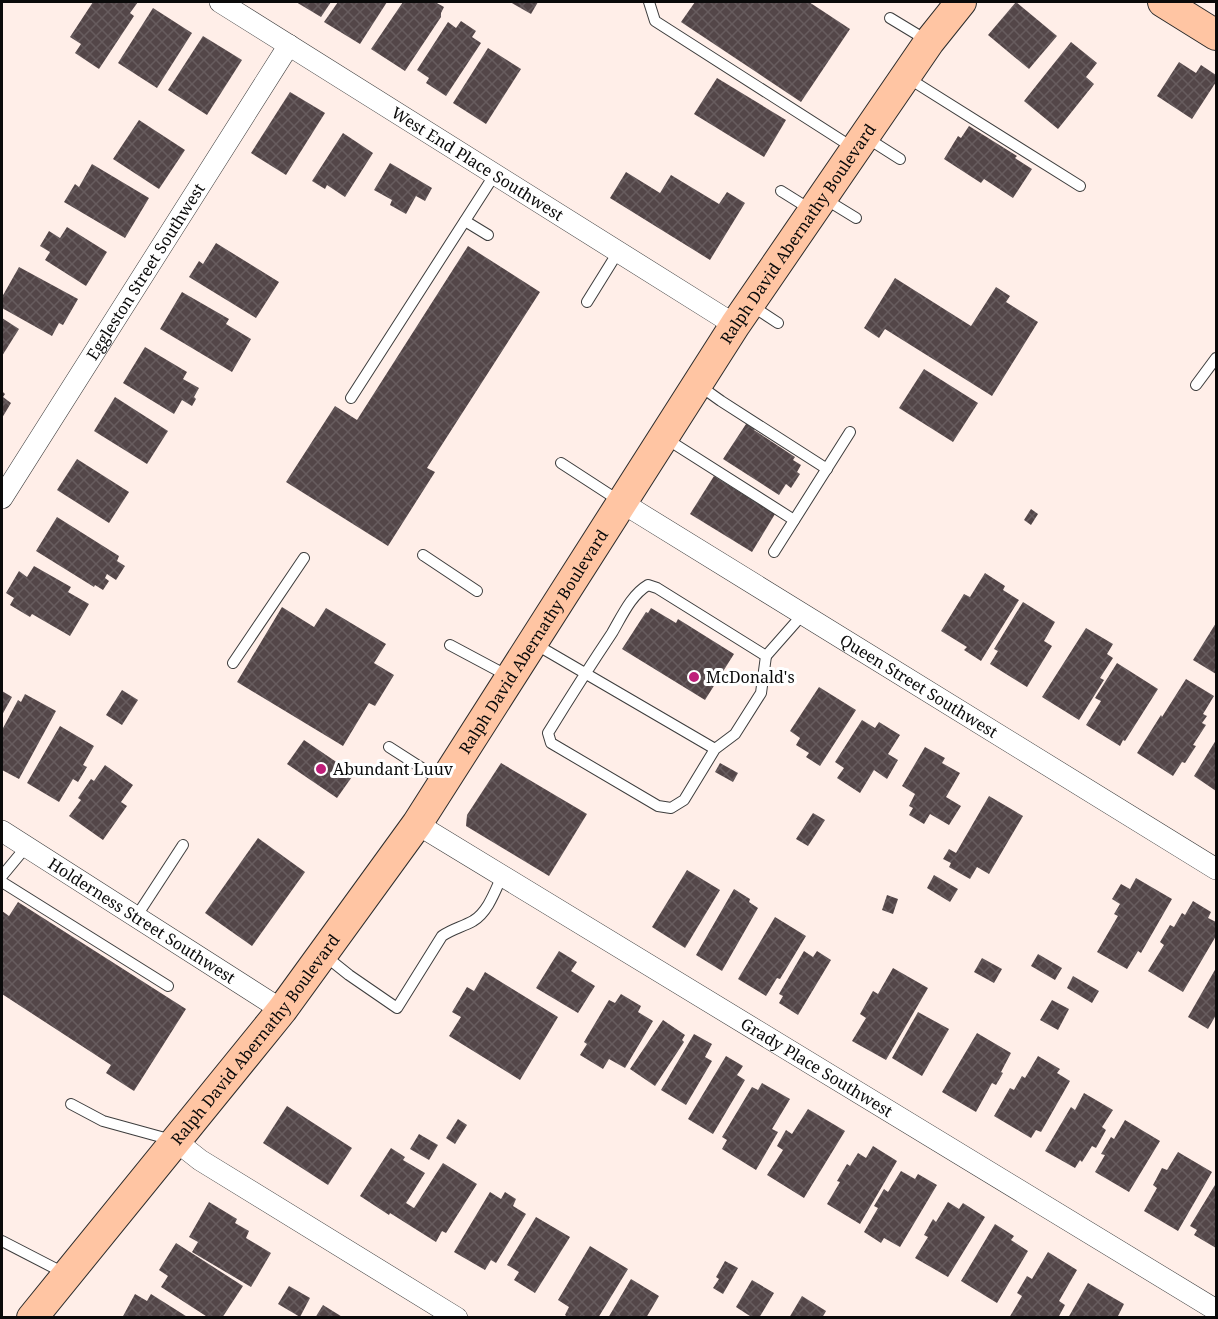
<svg xmlns="http://www.w3.org/2000/svg" width="1218" height="1319" font-family="'Noto Serif',serif">
<style>
.building{fill:url(#building-cross-hatch)}
.lines{fill:none;stroke-linecap:round;stroke-linejoin:round}
.lane-casing{stroke:#3d3d3d;stroke-width:12}
.street-casing{stroke:#3d3d3d;stroke-width:22}
.secondary-casing{stroke:#2c2c2c;stroke-width:32}
.lane{stroke:#fff;stroke-width:10}
.street{stroke:#fff;stroke-width:21}
.secondary{stroke:#ffc5a3;stroke-width:30}
.poi-dot{fill:#be1f79;stroke:#fff;stroke-width:2}
.labels{text-anchor:middle;stroke-width:6;stroke-linejoin:round;paint-order:stroke}
.street-label{font-size:16px;fill:#0a0a0a;stroke:#fff}
.poi-label{font-size:16px;fill:#0a0a0a;stroke:#fff;text-anchor:start}
</style>
<defs>
<pattern id="building-cross-hatch" width="8" height="8" patternUnits="userSpaceOnUse" patternTransform="scale(1.5)"><rect width="8" height="8" fill="#534648"/><path d="M0 0l8 8M0 8l8-8" fill="none" stroke="#675c5e"/></pattern>
</defs>
<rect width="100%" height="100%" fill="#ffeee8"/>
<g class="building">
<polygon points="93,2 138,2 130,13 134,16 99,69 75,53 81,44 70,37"/>
<polygon points="296,2 331,2 321,17"/>
<polygon points="338,2 387,2 360,44 324,22"/>
<polygon points="403,2 420,2 422,3 423,2 435,2 444,7 441,13 441,17 405,71 371,49"/>
<polygon points="510,2 538,2 531,14"/>
<polygon points="695,2 809,2 850,29 801,102 681,22"/>
<polygon points="1016,2 1057,36 1029,69 988,35"/>
<polygon points="153,8 192,33 157,88 118,63"/>
<polygon points="461,21 476,31 472,37 481,43 446,96 426,83 429,78 417,70 448,22 456,28"/>
<polygon points="203,36 242,60 207,115 168,90"/>
<polygon points="1071,42 1097,63 1086,77 1094,84 1058,129 1024,101"/>
<polygon points="488,48 521,69 486,124 453,103"/>
<polygon points="1179,62 1196,73 1201,65 1216,75 1216,82 1192,119 1157,96"/>
<polygon points="717,78 786,120 764,157 694,114"/>
<polygon points="290,92 325,113 286,175 251,153"/>
<polygon points="139,120 185,150 159,189 113,159"/>
<polygon points="969,126 1017,156 1015,158 1032,169 1013,198 984,179 981,183 944,159 958,136 961,138"/>
<polygon points="343,133 373,153 345,197 327,185 325,189 312,181"/>
<polygon points="390,163 432,188 425,201 416,196 406,214 390,205 392,200 374,190"/>
<polygon points="92,164 149,198 125,238 64,202 75,184 79,187"/>
<polygon points="626,172 660,193 671,175 719,204 727,192 745,203 710,260 610,198"/>
<polygon points="67,227 107,252 86,286 45,260 50,252 40,246 49,231 60,238"/>
<polygon points="216,243 279,282 256,318 189,277 199,261 203,264"/>
<polygon points="468,246 540,292 427,468 435,472 388,546 286,482 335,406 357,420"/>
<polygon points="19,267 78,299 63,325 59,323 52,336 2,308 2,297"/>
<polygon points="895,278 971,326 996,287 1010,296 1006,302 1038,322 992,396 885,329 879,338 864,328"/>
<polygon points="182,292 229,319 226,324 251,339 232,372 160,329"/>
<polygon points="2,318 19,329 2,356"/>
<polygon points="145,347 187,372 183,379 199,388 194,397 196,399 192,406 182,400 174,414 123,383"/>
<polygon points="924,369 978,403 953,442 899,408"/>
<polygon points="2,391 5,394 3,397 11,403 2,418"/>
<polygon points="115,397 168,431 147,464 94,431"/>
<polygon points="748,421 757,426 754,430 795,457 793,460 801,465 797,472 800,474 791,488 786,484 779,495 723,459"/>
<polygon points="77,459 129,492 109,523 57,490"/>
<polygon points="714,476 775,514 752,552 690,514"/>
<polygon points="1031,509 1038,514 1031,525 1024,520"/>
<polygon points="57,517 119,556 117,561 125,566 116,580 107,574 105,578 109,581 103,590 95,585 94,587 36,551"/>
<polygon points="34,566 71,587 68,592 89,604 70,636 32,614 30,617 10,605 14,598 6,593 19,571 27,577"/>
<polygon points="985,573 1005,586 1003,590 1019,600 981,661 964,650 967,647 941,631 964,594 970,597"/>
<polygon points="1023,602 1055,622 1044,641 1052,646 1027,687 990,664 998,651 994,649"/>
<polygon points="282,607 314,627 326,608 386,644 374,663 394,675 375,706 369,703 343,746 237,682"/>
<polygon points="651,608 676,623 678,619 734,654 705,700 622,649 646,612 648,613"/>
<polygon points="1216,623 1216,674 1193,660"/>
<polygon points="1086,628 1113,644 1107,654 1113,658 1100,678 1104,680 1079,720 1042,697"/>
<polygon points="1117,663 1158,689 1125,741 1123,740 1120,746 1086,725 1101,701 1095,698"/>
<polygon points="1186,679 1214,696 1203,714 1207,716 1202,723 1206,725 1193,745 1196,746 1185,763 1182,762 1173,776 1137,753 1161,715 1162,717"/>
<polygon points="819,687 856,710 820,766 806,757 809,753 796,745 800,738 790,731"/>
<polygon points="122,690 138,700 122,725 106,715"/>
<polygon points="2,691 12,697 2,715"/>
<polygon points="25,694 56,711 19,779 2,770 2,730 18,700 21,702"/>
<polygon points="862,720 875,728 879,722 900,735 888,754 898,760 887,779 874,770 860,793 837,778 844,768 835,762"/>
<polygon points="60,726 94,746 83,765 87,767 78,782 73,779 59,802 27,783"/>
<polygon points="304,740 354,774 337,798 287,764"/>
<polygon points="1216,740 1216,791 1194,776"/>
<polygon points="925,747 945,758 942,763 960,773 946,797 961,806 949,825 930,814 924,824 909,815 913,808 909,806 915,794 902,786"/>
<polygon points="501,763 587,814 549,876 466,826 467,815"/>
<polygon points="720,763 738,773 733,782 715,772"/>
<polygon points="105,765 133,785 121,802 127,806 103,840 69,816 81,800 78,798 91,779 94,781"/>
<polygon points="989,796 1023,816 989,874 977,867 970,879 949,867 951,863 943,859 949,849 956,853"/>
<polygon points="813,813 825,820 808,846 796,839"/>
<polygon points="258,838 305,872 252,946 205,913"/>
<polygon points="687,870 720,890 685,948 652,927"/>
<polygon points="934,875 958,889 950,902 927,888"/>
<polygon points="1136,878 1172,899 1141,953 1138,951 1127,969 1097,952 1118,916 1114,914 1120,904 1112,899 1121,884 1130,889"/>
<polygon points="734,889 750,899 749,902 758,908 722,971 696,955"/>
<polygon points="887,895 898,899 893,914 882,910"/>
<polygon points="1193,901 1211,912 1208,918 1216,922 1216,936 1183,992 1148,971 1164,945 1160,942 1170,925 1174,927 1182,913 1185,915"/>
<polygon points="18,902 186,1009 134,1091 106,1073 111,1065 2,994 2,911 9,916"/>
<polygon points="775,917 806,936 780,979 777,978 766,996 738,979"/>
<polygon points="559,951 577,962 571,971 595,986 578,1013 536,988"/>
<polygon points="804,951 813,957 817,951 831,960 798,1015 779,1003 783,996 779,994"/>
<polygon points="1038,954 1062,968 1055,980 1031,966"/>
<polygon points="982,958 1002,969 994,983 974,972"/>
<polygon points="893,968 928,988 886,1060 852,1041 866,1018 860,1014 873,991 878,994"/>
<polygon points="1216,968 1216,1015 1208,1029 1188,1017"/>
<polygon points="485,972 558,1017 520,1080 449,1036 461,1017 452,1012 467,987 474,991"/>
<polygon points="1073,976 1099,991 1092,1003 1067,988"/>
<polygon points="621,994 641,1006 638,1012 653,1021 625,1068 609,1059 603,1069 580,1055 587,1044 584,1042 609,1000 615,1003"/>
<polygon points="1052,1000 1069,1009 1058,1030 1040,1020"/>
<polygon points="918,1012 949,1029 922,1076 892,1058"/>
<polygon points="663,1020 685,1035 682,1040 684,1042 655,1086 630,1069"/>
<polygon points="977,1033 1011,1053 1001,1072 1003,1073 996,1085 992,1083 976,1112 942,1092"/>
<polygon points="694,1034 712,1044 705,1057 712,1061 686,1105 661,1090"/>
<polygon points="726,1056 743,1066 737,1075 745,1080 713,1134 688,1119"/>
<polygon points="1038,1056 1060,1069 1057,1073 1070,1081 1041,1132 1036,1130 1031,1138 994,1116 1010,1088 1014,1090 1022,1076 1025,1078"/>
<polygon points="762,1083 790,1099 772,1129 778,1132 756,1170 722,1149 727,1140 722,1137 752,1087 758,1090"/>
<polygon points="1084,1093 1113,1110 1102,1127 1106,1130 1096,1148 1092,1146 1082,1162 1080,1160 1075,1168 1045,1151 1071,1107 1075,1110"/>
<polygon points="287,1106 352,1148 328,1185 263,1143"/>
<polygon points="808,1109 845,1131 804,1198 767,1175 783,1150 777,1146 786,1130 792,1134"/>
<polygon points="458,1119 467,1125 455,1144 446,1138"/>
<polygon points="1125,1120 1160,1141 1129,1192 1095,1172 1105,1155 1101,1154 1111,1137 1114,1139"/>
<polygon points="419,1134 438,1145 429,1160 410,1149"/>
<polygon points="873,1146 897,1161 860,1224 827,1204 840,1182 837,1181 847,1164 850,1166 858,1153 866,1158"/>
<polygon points="391,1148 405,1157 403,1160 425,1173 406,1203 414,1208 443,1163 477,1184 446,1233 442,1231 436,1242 390,1213 389,1215 360,1196"/>
<polygon points="1178,1152 1212,1172 1178,1231 1144,1211 1157,1188 1153,1185 1162,1168 1167,1170"/>
<polygon points="901,1171 915,1179 918,1174 937,1185 900,1247 884,1238 881,1243 864,1232 878,1208 874,1206 884,1189 888,1192"/>
<polygon points="1215,1185 1216,1186 1216,1248 1194,1235 1197,1230 1190,1226"/>
<polygon points="490,1192 501,1199 505,1192 516,1199 513,1206 526,1214 496,1263 491,1260 485,1270 454,1252"/>
<polygon points="209,1202 237,1219 235,1223 249,1231 246,1238 271,1253 251,1287 192,1252 198,1242 189,1237"/>
<polygon points="948,1202 959,1209 963,1203 985,1217 948,1277 915,1258 928,1237 924,1235 933,1219 936,1222"/>
<polygon points="536,1217 570,1237 535,1293 514,1280 519,1272 507,1265"/>
<polygon points="995,1224 1014,1236 1011,1240 1028,1251 997,1303 961,1281"/>
<polygon points="176,1243 243,1286 222,1318 209,1318 161,1287 168,1276 159,1270"/>
<polygon points="590,1246 628,1269 598,1318 569,1318 565,1315 569,1307 558,1300"/>
<polygon points="1048,1252 1077,1270 1059,1301 1065,1305 1058,1318 1009,1318 1022,1296 1017,1293 1027,1276 1032,1279"/>
<polygon points="725,1261 738,1268 723,1294 713,1288 719,1279 716,1277"/>
<polygon points="631,1279 659,1296 646,1318 638,1316 637,1318 608,1318"/>
<polygon points="752,1280 774,1293 759,1318 753,1318 736,1307"/>
<polygon points="1088,1283 1124,1304 1117,1318 1068,1318"/>
<polygon points="289,1286 310,1298 300,1317 278,1304"/>
<polygon points="135,1294 147,1301 151,1294 189,1318 122,1318"/>
<polygon points="802,1296 826,1311 822,1318 789,1318"/>
<polygon points="323,1305 344,1318 315,1318"/>
</g>
<g class="lines">
<g class="lane-casing">
<g id="lane">
<polyline points="649,2 655,21 855,149"/>
<polyline points="890,18 928,41"/>
<polyline points="908,78 1080,186"/>
<polyline points="867,138 900,159"/>
<polyline points="781,191 813,211"/>
<polyline points="825,199 856,218"/>
<polyline points="465,221 488,235"/>
<polyline points="587,302 618,252"/>
<polyline points="752,306 778,323"/>
<polyline points="1196,385 1216,358"/>
<polyline points="700,386 721,401 827,469"/>
<polyline points="351,398 495,174"/>
<polyline points="665,438 794,520"/>
<polyline points="561,463 621,502"/>
<polyline points="774,552 850,432"/>
<polyline points="423,555 477,591"/>
<path d="M 535,644 L 715,749 L 684,800 L 671,808 L 658,806 L 551,743 L 548,733 C 569,699 590,666 612,633 C 622,616 631,595 648,585 L 657,588 L 766,656 L 761,693 L 735,734 L 715,749"/>
<polyline points="450,645 510,677"/>
<polyline points="766,656 803,614"/>
<polyline points="233,663 304,558"/>
<polyline points="389,747 442,781"/>
<polyline points="2,876 26,847"/>
<polyline points="2,882 168,986"/>
<polyline points="136,917 183,845"/>
<path d="M 324,955 L 349,975 L 397,1008 L 442,936 C 452,929 462,927 473,921 C 488,912 495,891 502,876"/>
<polyline points="71,1104 103,1121 172,1140"/>
<polyline points="2,1241 64,1273"/>
</g>
</g>
<g class="street-casing">
<g id="street">
<path id="s1" d="M 220,2 L 735,325"/>
<path id="s2" d="M 2,498 L 289,45"/>
<path id="s3" d="M 621,502 L 1216,869"/>
<path id="s4" d="M 417,824 L 1216,1310"/>
<path id="s5" d="M 2,831 L 282,1010"/>
<polyline points="176,1141 200,1160 457,1318"/>
</g>
</g>
<g class="secondary-casing">
<g id="secondary">
<polyline points="1163,2 1216,35"/>
<path id="s6" d="M 32,1318 L 282,1010 L 417,824 L 735,325 L 929,42 L 961,2"/>
</g>
</g>
<use href="#lane" class="lane"/>
<use href="#street" class="street"/>
<use href="#secondary" class="secondary"/>
</g>
<g class="poi-dot">
<circle cx="694" cy="677" r="6"/>
<circle cx="321" cy="769" r="6"/>
</g>
<g class="labels">
<g class="street-label">
<text dy="6" stroke="none"><textPath href="#s1" startOffset="304">West End Place Southwest</textPath></text>
<text dy="6" stroke="none"><textPath href="#s6" startOffset="1329">Ralph David Abernathy Boulevard</textPath></text>
<text dy="6" stroke="none"><textPath href="#s2" startOffset="268">Eggleston Street Southwest</textPath></text>
<text dy="6" stroke="none"><textPath href="#s6" startOffset="843">Ralph David Abernathy Boulevard</textPath></text>
<text dy="6" stroke="none"><textPath href="#s3" startOffset="350">Queen Street Southwest</textPath></text>
<text dy="6" stroke="none"><textPath href="#s5" startOffset="166">Holderness Street Southwest</textPath></text>
<text dy="6" stroke="none"><textPath href="#s6" startOffset="357">Ralph David Abernathy Boulevard</textPath></text>
<text dy="6" stroke="none"><textPath href="#s4" startOffset="468">Grady Place Southwest</textPath></text>
</g>
<g class="poi-label">
<text x="706" y="683">McDonald's</text>
<text x="333" y="775">Abundant Luuv</text>
</g>
</g>
<rect width="1218" height="1319" fill="none" stroke="#0a0a0a" stroke-width="6"/>
</svg>
